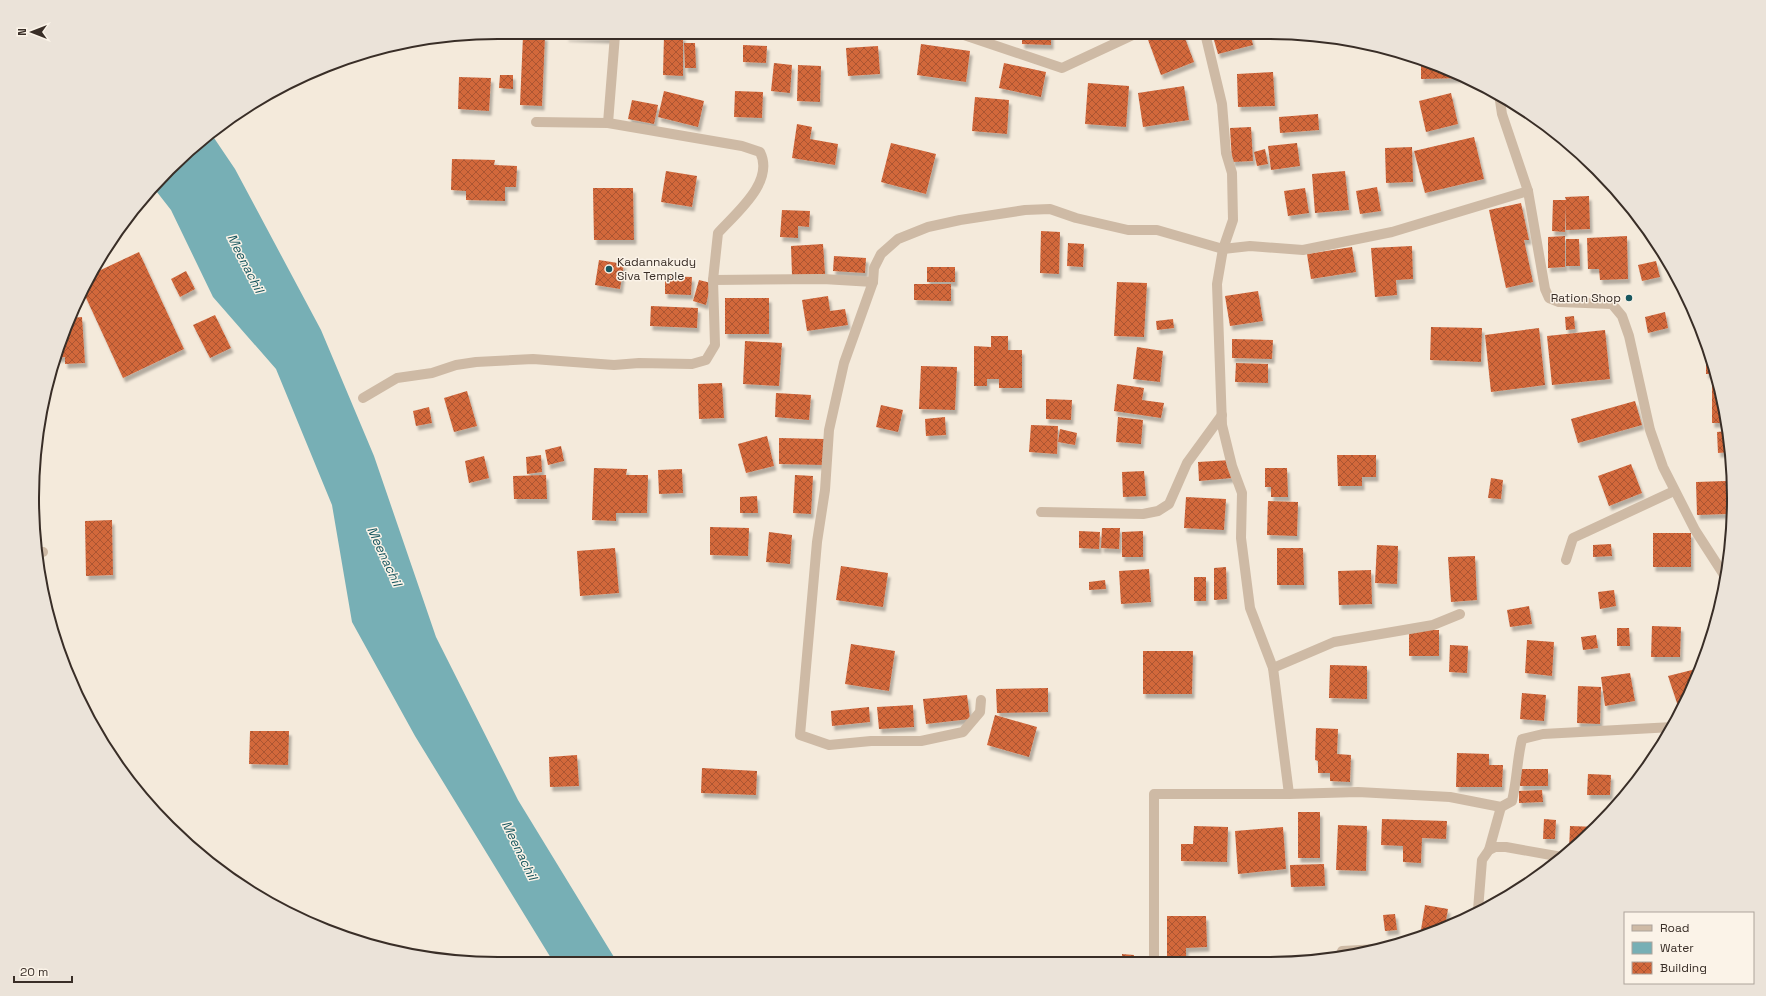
<svg xmlns="http://www.w3.org/2000/svg" width="1766" height="996" font-family="'Space Grotesk',sans-serif">
<style>
.water{fill:#77afb5}
.building{fill:url(#building-cross-hatch);filter:url(#shadow)}
.lines{fill:none;stroke-linecap:round;stroke-linejoin:round}
.lane{stroke:#cebaa5;stroke-width:10}
.street{stroke:#cebaa5;stroke-width:10}
.poi-dot{fill:#18575f;stroke:#fbf3e8;stroke-width:1.5}
.labels{text-anchor:middle;stroke-width:3;stroke-linejoin:round;paint-order:stroke}
.poi-label{font-size:12px;fill:#392e27;stroke:#fbf3e8;text-anchor:start}
.water-label{font-size:13px;font-style:italic;fill:#18575f;stroke:#fbf3e8}
.rim{fill:none;stroke:#392e27;stroke-width:2}
</style>
<defs>
<pattern id="building-cross-hatch" width="8" height="8" patternUnits="userSpaceOnUse"><rect width="8" height="8" fill="#d2673b"/><path d="M0 0l8 8M0 8l8-8" fill="none" stroke="#ab5532"/></pattern>
<filter id="shadow"><feDropShadow dx="2.5" dy="4.5" stdDeviation="1" flood-color="#0004"/></filter>
</defs>
<rect width="100%" height="100%" fill="#f4eadb"/>
<polygon class="water" points="210,132 235,169 321,330 374,456 436,637 518,800 617,962 554,963 415,736 352,622 332,505 276,369 213,297 171,210 153,187 168,169"/>
<g class="building">
<polygon points="1156,33 1183,33 1194,62 1161,75 1147,37"/>
<polygon points="1212,33 1250,33 1253,45 1218,54"/>
<polygon points="1022,34 1051,34 1051,45 1022,44"/>
<polygon points="610,35 610,39 566,37 566,36"/>
<polygon points="523,36 545,36 542,106 520,105"/>
<polygon points="664,36 683,36 683,76 663,75"/>
<polygon points="684,43 695,43 696,68 685,68"/>
<polygon points="921,44 970,51 966,82 917,75"/>
<polygon points="743,45 767,46 766,63 743,62"/>
<polygon points="878,46 880,74 848,76 846,48"/>
<polygon points="1421,58 1464,78 1421,79"/>
<polygon points="774,63 792,65 790,93 771,91"/>
<polygon points="1004,63 1046,72 1041,97 999,88"/>
<polygon points="798,65 821,66 820,102 797,101"/>
<polygon points="1273,72 1275,106 1238,107 1237,74"/>
<polygon points="500,75 513,75 513,89 499,88"/>
<polygon points="459,77 491,78 489,111 458,109"/>
<polygon points="1088,83 1129,86 1126,127 1085,124"/>
<polygon points="1184,86 1189,120 1143,127 1138,93"/>
<polygon points="664,91 704,101 698,127 658,117"/>
<polygon points="735,91 763,92 762,118 734,117"/>
<polygon points="1451,93 1458,124 1426,132 1419,101"/>
<polygon points="975,97 1009,100 1007,134 972,131"/>
<polygon points="632,100 658,105 654,124 628,119"/>
<polygon points="1318,114 1319,130 1280,133 1279,117"/>
<polygon points="797,124 812,127 810,139 838,144 835,165 792,158"/>
<polygon points="1251,127 1253,161 1232,162 1230,128"/>
<polygon points="1474,137 1484,179 1425,193 1414,151"/>
<polygon points="891,143 936,154 926,194 881,182"/>
<polygon points="1297,143 1300,166 1271,170 1268,146"/>
<polygon points="1412,147 1413,182 1386,183 1385,148"/>
<polygon points="1265,149 1268,164 1257,166 1254,152"/>
<polygon points="452,159 495,160 494,165 517,166 516,187 505,187 505,201 466,200 466,191 451,190"/>
<polygon points="666,171 697,176 692,207 661,202"/>
<polygon points="1345,171 1349,210 1315,213 1312,174"/>
<polygon points="1377,187 1381,211 1360,214 1356,191"/>
<polygon points="593,188 633,188 634,240 594,240"/>
<polygon points="1305,188 1309,213 1288,216 1284,191"/>
<polygon points="1589,196 1590,229 1566,230 1565,204 1565,232 1552,231 1553,200 1566,200 1565,197"/>
<polygon points="1521,203 1529,240 1524,240 1533,282 1506,288 1489,210"/>
<polygon points="782,210 810,211 809,227 798,226 798,238 780,237"/>
<polygon points="1041,231 1060,232 1059,274 1040,273"/>
<polygon points="1565,236 1565,267 1548,268 1548,237"/>
<polygon points="1627,236 1628,279 1600,280 1599,269 1588,269 1587,238"/>
<polygon points="1566,239 1579,239 1580,266 1566,266"/>
<polygon points="1068,243 1084,244 1083,267 1067,266"/>
<polygon points="823,244 825,274 792,275 791,246"/>
<polygon points="1412,246 1413,279 1396,280 1397,295 1375,297 1371,248"/>
<polygon points="1352,247 1356,272 1311,279 1307,254"/>
<polygon points="139,252 184,349 123,378 82,289 90,275"/>
<polygon points="834,256 866,258 865,273 833,271"/>
<polygon points="599,260 624,264 620,289 595,285"/>
<polygon points="1656,261 1660,277 1642,281 1638,265"/>
<rect x="927" y="267" width="28" height="15"/>
<polygon points="186,271 195,289 180,297 171,279"/>
<polygon points="665,276 692,277 691,295 665,294"/>
<polygon points="699,280 711,283 706,305 693,301"/>
<polygon points="1117,282 1147,283 1144,337 1114,336"/>
<polygon points="914,284 951,284 951,301 914,300"/>
<polygon points="1258,291 1263,321 1230,326 1225,296"/>
<polygon points="828,296 830,311 845,309 848,325 807,331 802,300"/>
<rect x="725" y="298" width="44" height="36"/>
<polygon points="651,306 698,308 697,328 650,326"/>
<polygon points="1665,312 1668,328 1648,333 1645,317"/>
<polygon points="215,315 231,348 210,358 193,325"/>
<polygon points="1574,316 1575,329 1566,330 1565,317"/>
<polygon points="82,317 85,363 65,364 65,357 55,358 70,318"/>
<polygon points="1173,319 1174,328 1157,330 1156,321"/>
<polygon points="1431,327 1482,328 1481,362 1430,360"/>
<polygon points="1539,328 1545,385 1491,392 1485,335"/>
<polygon points="1605,330 1610,379 1552,385 1547,336"/>
<polygon points="991,336 1008,336 1008,350 1022,350 1022,388 999,388 999,379 987,379 987,386 974,386 974,346 991,347"/>
<polygon points="1232,339 1273,340 1272,359 1232,358"/>
<polygon points="745,341 782,343 779,386 743,384"/>
<polygon points="1137,347 1163,351 1160,382 1133,379"/>
<polygon points="1706,356 1710,356 1717,374 1706,374"/>
<polygon points="1236,363 1268,364 1268,383 1235,382"/>
<polygon points="921,366 957,367 955,410 919,409"/>
<polygon points="1718,379 1726,423 1712,423 1712,380"/>
<polygon points="722,383 724,418 699,419 698,384"/>
<polygon points="1117,384 1144,388 1142,400 1164,403 1161,418 1114,411"/>
<polygon points="467,391 477,426 454,432 444,398"/>
<polygon points="776,393 811,395 809,420 775,417"/>
<polygon points="1046,399 1072,400 1071,420 1046,419"/>
<polygon points="1635,401 1642,425 1578,443 1571,419"/>
<polygon points="881,405 903,410 898,432 876,427"/>
<polygon points="429,407 432,423 416,426 413,411"/>
<polygon points="945,417 946,435 926,436 925,419"/>
<polygon points="1118,417 1143,420 1141,444 1116,442"/>
<polygon points="1031,425 1058,426 1057,454 1029,452"/>
<polygon points="1060,429 1077,433 1075,445 1058,442"/>
<polygon points="1727,431 1730,452 1718,453 1717,432"/>
<polygon points="767,436 774,466 746,473 738,444"/>
<polygon points="779,438 824,439 824,465 779,464"/>
<polygon points="561,446 564,461 548,465 545,450"/>
<polygon points="541,455 542,472 527,474 526,457"/>
<polygon points="1337,455 1376,455 1376,477 1362,477 1362,486 1338,486"/>
<polygon points="484,456 489,478 469,483 465,461"/>
<polygon points="1231,460 1232,478 1199,481 1198,462"/>
<polygon points="1631,464 1642,493 1609,506 1598,476"/>
<polygon points="594,468 627,469 626,475 648,475 647,513 616,513 616,521 592,520"/>
<polygon points="1265,468 1287,468 1288,497 1271,497 1271,487 1265,487"/>
<polygon points="682,469 683,493 659,494 658,470"/>
<polygon points="1144,471 1146,496 1123,497 1122,472"/>
<polygon points="546,475 547,499 514,499 513,476"/>
<polygon points="795,475 813,476 811,514 793,513"/>
<polygon points="1491,478 1503,480 1501,499 1488,498"/>
<polygon points="1726,481 1727,514 1697,515 1696,482"/>
<polygon points="757,496 758,513 740,513 740,497"/>
<polygon points="1186,497 1226,499 1224,530 1184,528"/>
<polygon points="1268,501 1298,502 1297,536 1267,535"/>
<polygon points="112,520 113,575 86,576 85,521"/>
<polygon points="710,527 749,528 748,556 710,555"/>
<polygon points="1102,528 1120,528 1119,549 1101,548"/>
<polygon points="1079,531 1100,532 1099,549 1079,548"/>
<polygon points="1143,531 1143,557 1122,557 1122,532"/>
<polygon points="769,532 792,535 790,564 766,562"/>
<rect x="1653" y="533" width="38" height="34"/>
<polygon points="1611,544 1612,556 1593,557 1593,545"/>
<polygon points="1377,545 1398,546 1397,584 1375,583"/>
<polygon points="615,548 619,593 580,596 577,551"/>
<polygon points="1277,548 1303,548 1304,585 1277,585"/>
<polygon points="1475,556 1477,600 1451,602 1448,557"/>
<polygon points="841,566 888,573 883,607 836,600"/>
<polygon points="1226,567 1227,599 1214,600 1214,568"/>
<polygon points="1149,569 1151,602 1121,604 1119,571"/>
<polygon points="1371,570 1372,604 1339,605 1338,571"/>
<rect x="1194" y="577" width="12" height="24"/>
<polygon points="1105,580 1106,589 1089,590 1089,582"/>
<polygon points="1614,590 1616,606 1600,609 1598,592"/>
<polygon points="1529,606 1532,624 1510,627 1507,610"/>
<polygon points="1652,626 1681,627 1680,657 1651,657"/>
<polygon points="1617,628 1629,628 1630,646 1617,646"/>
<rect x="1409" y="630" width="30" height="26"/>
<polygon points="1596,635 1598,648 1583,650 1581,637"/>
<polygon points="1527,640 1554,642 1552,676 1525,673"/>
<polygon points="851,644 895,651 889,691 845,684"/>
<polygon points="1450,645 1468,646 1467,673 1449,672"/>
<polygon points="1143,651 1193,651 1192,694 1143,694"/>
<polygon points="1330,665 1367,666 1367,699 1329,698"/>
<polygon points="1700,668 1680,712 1668,676"/>
<polygon points="1630,673 1635,701 1605,706 1601,677"/>
<polygon points="1578,686 1601,687 1600,724 1577,723"/>
<polygon points="1048,688 1048,712 997,713 996,689"/>
<polygon points="1522,693 1546,695 1544,721 1520,719"/>
<polygon points="967,695 970,719 926,724 923,699"/>
<polygon points="913,705 914,727 879,729 877,707"/>
<polygon points="869,707 870,722 832,726 831,711"/>
<polygon points="995,715 1037,727 1029,757 987,745"/>
<polygon points="1316,728 1338,729 1337,754 1351,755 1350,782 1330,781 1330,773 1318,773 1318,761 1315,760"/>
<polygon points="250,731 289,731 288,765 249,764"/>
<polygon points="1457,753 1489,754 1489,765 1503,765 1502,787 1456,787"/>
<polygon points="577,755 579,786 550,787 549,757"/>
<polygon points="702,768 757,771 756,795 701,793"/>
<rect x="1520" y="769" width="28" height="17"/>
<polygon points="1588,774 1611,775 1610,795 1587,795"/>
<polygon points="1542,790 1543,802 1519,803 1519,791"/>
<rect x="1298" y="812" width="22" height="46"/>
<polygon points="1382,819 1447,821 1446,839 1422,838 1421,863 1403,862 1403,846 1381,845"/>
<polygon points="1544,819 1556,820 1555,839 1543,839"/>
<polygon points="1338,825 1367,826 1366,871 1336,870"/>
<polygon points="1194,826 1228,827 1227,862 1181,861 1181,844 1193,844"/>
<polygon points="1570,826 1598,827 1569,851"/>
<polygon points="1283,827 1286,869 1238,874 1235,831"/>
<polygon points="1324,864 1325,886 1291,887 1290,865"/>
<polygon points="1425,905 1448,909 1445,926 1423,937 1420,936"/>
<polygon points="1395,914 1397,930 1385,931 1383,915"/>
<polygon points="1167,916 1206,916 1207,947 1186,948 1186,956 1167,957"/>
<polygon points="1122,954 1134,955 1134,961 1122,961"/>
</g>
<g class="lines">
<polyline class="lane" points="36,552 43,552"/>
<g class="street">
<polyline points="1205,33 1222,104 1226,153 1232,173 1233,220 1223,249 1217,284 1222,425 1232,466 1242,493 1241,538 1250,608 1273,668 1334,642 1433,625 1460,614"/>
<polyline points="961,34 1062,68 1135,34"/>
<polyline points="1499,94 1502,114 1528,191 1545,289 1549,298 1559,302 1612,304 1622,316 1629,336 1650,430 1663,467 1695,530 1726,578"/>
<polyline points="608,123 615,35"/>
<polyline points="713,280 823,279 873,282"/>
<path d="M 363,398 L 397,378 L 432,373 L 456,365 L 476,362 L 533,359 L 614,365 L 639,363 L 692,364 L 706,360 L 715,345 L 713,280 L 718,233 C 736,213 775,182 760,152 L 742,146 L 608,123 L 536,122"/>
<polyline points="1041,512 1143,514 1158,511 1169,504 1187,463 1222,415"/>
<polyline points="1566,560 1573,538 1674,491"/>
<polyline points="1273,668 1289,794"/>
<polyline points="981,700 980,712 963,732 921,741 871,741 829,745 800,735 817,542 825,490 829,430 844,363 873,282 874,268 881,254 898,239 928,227 960,220 1025,210 1050,209 1076,218 1128,230 1157,230 1223,249 1250,246 1303,250 1392,232 1528,191"/>
<polyline points="1489,850 1501,807"/>
<polyline points="1478,910 1482,860 1489,850 1495,847 1506,847 1562,857"/>
<polyline points="1342,951 1378,949"/>
<path d="M 1154,961 L 1154,794 L 1289,794 L 1358,792 L 1450,797 L 1501,807 L 1512,801 C 1517,780 1517,760 1522,739 L 1543,734 L 1673,727"/>
</g>
</g>
<g class="poi-dot">
<circle cx="609" cy="269" r="4"/>
<circle cx="1629" cy="298" r="4"/>
</g>
<g class="labels">
<g class="poi-label">
<text x="617" y="266">Kadannakudy<tspan x="617" dy="14">Siva Temple</tspan></text>
<text x="1621" y="302" text-anchor="end">Ration Shop</text>
</g>
<g class="water-label">
<text transform="translate(246 263) rotate(63)" y="5">Meenachil</text>
<text transform="translate(385 556) rotate(65)" y="5">Meenachil</text>
<text transform="translate(520 850) rotate(64)" y="5">Meenachil</text>
</g>
</g>
<path d="M0 0H1766V996H0ZM498 39H1268A459 459 0 0 1 1727 498V498A459 459 0 0 1 1268 957H498A459 459 0 0 1 39 498V498A459 459 0 0 1 498 39Z" fill="#ebe3d9" fill-rule="evenodd"/>
<path class="rim" d="M498 39H1268A459 459 0 0 1 1727 498V498A459 459 0 0 1 1268 957H498A459 459 0 0 1 39 498V498A459 459 0 0 1 498 39Z"/>
<rect x="1624" y="912" width="130" height="72" fill="#fbf3e8" stroke="#ada49b"/>
<rect x="1632" y="925" width="20" height="6" fill="#cebaa5" stroke="#ada49b"/>
<text x="1660" y="932" font-size="12" fill="#392e27">Road</text>
<rect x="1632" y="942" width="20" height="12" fill="#77afb5" stroke="#ada49b"/>
<text x="1660" y="952" font-size="12" fill="#392e27">Water</text>
<rect x="1632" y="962" width="20" height="12" fill="url(#building-cross-hatch)" stroke="#ada49b"/>
<text x="1660" y="972" font-size="12" fill="#392e27">Building</text>
<g transform="translate(32 32) rotate(270)" stroke="#fbf3e8" stroke-width="3" paint-order="stroke">
<path d="M0-3L7 15L0 10L-7 15Z" fill="#392e27"/>
<text y="-6" font-size="11" font-weight="bold" text-anchor="middle" fill="#392e27">N</text>
</g>
<path d="M14 976v6h58v-6" fill="none" stroke="#392e27" stroke-width="2"/>
<text x="20" y="976" font-size="12" fill="#392e27" stroke="#fbf3e8" stroke-width="3" paint-order="stroke">20 m</text>
</svg>
